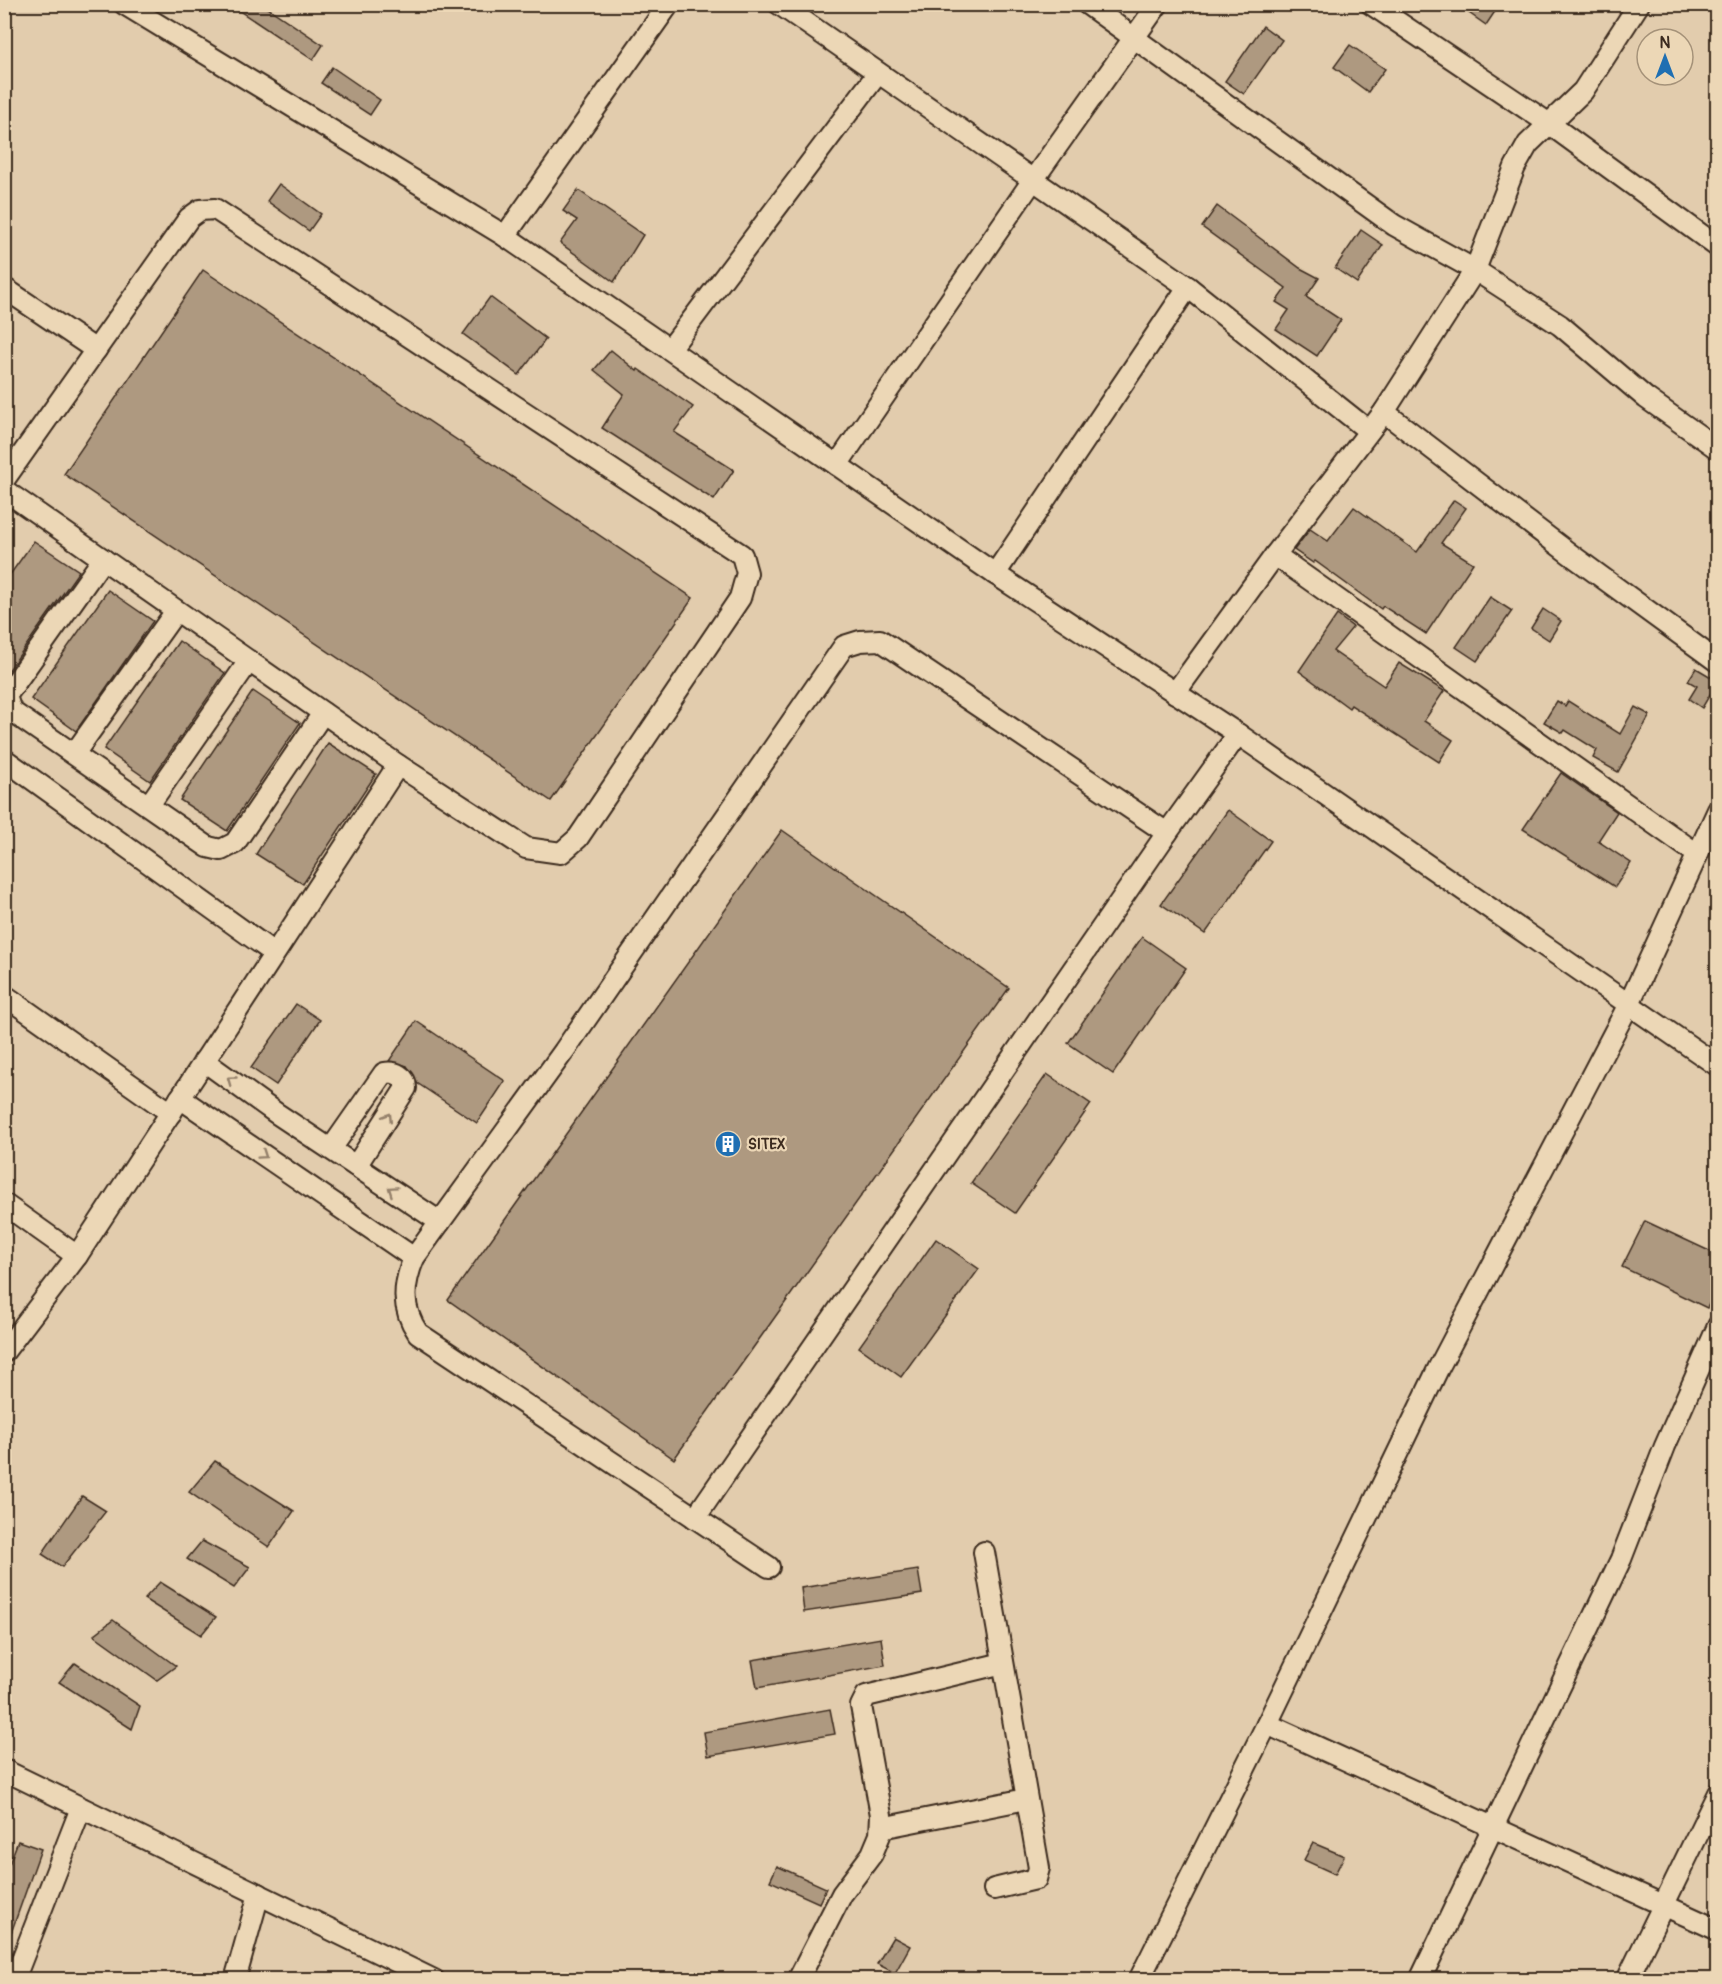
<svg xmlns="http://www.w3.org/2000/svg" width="1722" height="1984" font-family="Pangolin,sans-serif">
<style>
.building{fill:#ae9980;stroke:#3b2a1e;stroke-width:1.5}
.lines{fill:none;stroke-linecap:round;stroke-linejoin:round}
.minor-casing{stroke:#3b2a1e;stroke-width:24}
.minor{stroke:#ecd7b6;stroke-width:20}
.oneway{stroke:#94806a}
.labels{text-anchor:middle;stroke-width:4.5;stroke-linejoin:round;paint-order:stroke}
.poi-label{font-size:15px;font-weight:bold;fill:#3b2a1e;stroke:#ecd7b6;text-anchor:start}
</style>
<rect width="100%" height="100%" fill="#e2ccad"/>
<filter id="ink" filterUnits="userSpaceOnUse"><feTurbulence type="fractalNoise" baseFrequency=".0167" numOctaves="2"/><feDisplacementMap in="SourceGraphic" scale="12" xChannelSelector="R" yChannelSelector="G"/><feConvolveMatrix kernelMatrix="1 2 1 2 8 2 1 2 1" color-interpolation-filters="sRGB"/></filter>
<g filter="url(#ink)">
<g class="building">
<polygon points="229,4 262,4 323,45 313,60"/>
<polygon points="1456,4 1500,4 1486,25"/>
<polygon points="1263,26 1282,40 1244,94 1225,81"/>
<polygon points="1350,45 1385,69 1368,92 1334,67"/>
<polygon points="332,67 380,100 370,115 321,83"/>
<polygon points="279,184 321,214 309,231 267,201"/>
<polygon points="578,190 643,235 614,282 560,243 577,220 563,211"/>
<polygon points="1217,206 1300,268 1319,278 1306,297 1341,320 1317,356 1276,329 1289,310 1276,302 1286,288 1202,227"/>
<polygon points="1361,230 1383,245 1357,283 1335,268"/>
<polygon points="203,270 693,598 551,801 64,474"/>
<polygon points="490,297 546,339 519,375 463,334"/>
<polygon points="611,350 637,371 638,369 693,407 674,432 734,470 714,500 602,428 624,394 594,370"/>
<polygon points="1454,500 1466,508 1441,543 1473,563 1426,634 1383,606 1381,609 1315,561 1313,563 1294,550 1310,529 1328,541 1354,507 1417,552"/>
<polygon points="34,541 79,571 4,677 4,583"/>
<polygon points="108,590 153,621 76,731 31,699"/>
<polygon points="1490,597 1512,611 1477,661 1456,647"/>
<polygon points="1543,609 1561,621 1549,640 1531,628"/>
<polygon points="1337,615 1353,627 1333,651 1384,686 1399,663 1444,691 1424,721 1453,740 1439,762 1351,705 1349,708 1299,671"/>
<polygon points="179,641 225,673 150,781 104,749"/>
<polygon points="1696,668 1718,681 1702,708 1689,699 1697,686 1688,681"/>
<polygon points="253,691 300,723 227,831 180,800"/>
<polygon points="1557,701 1565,706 1568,701 1620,734 1635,707 1650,715 1618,772 1593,758 1597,750 1565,730 1563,733 1544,722"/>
<polygon points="328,743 376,774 303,884 256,854"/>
<polygon points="1561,773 1617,812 1598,841 1631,863 1615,887 1523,829"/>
<polygon points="1228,810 1271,841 1205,934 1161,904"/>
<polygon points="782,830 1009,988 674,1459 448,1300"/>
<polygon points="1142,937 1186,968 1113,1074 1068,1043"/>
<polygon points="296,1004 320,1020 276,1085 251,1068"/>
<polygon points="416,1021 505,1081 477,1123 417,1083 407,1066 389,1061"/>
<polygon points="1047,1074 1091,1104 1015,1213 971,1183"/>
<polygon points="1645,1221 1718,1255 1718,1287 1707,1308 1622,1267"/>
<polygon points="936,1239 979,1269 901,1377 859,1347"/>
<polygon points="215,1461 294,1511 269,1547 189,1492"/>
<polygon points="82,1496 106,1511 62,1567 42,1554"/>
<polygon points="202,1541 250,1567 234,1588 187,1559"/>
<polygon points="918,1570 922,1594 804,1612 801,1588"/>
<polygon points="160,1582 216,1617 201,1635 144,1599"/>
<polygon points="113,1620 176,1666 157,1680 94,1635"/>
<polygon points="881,1638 885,1665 757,1688 752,1660"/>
<polygon points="75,1663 140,1706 132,1729 59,1682"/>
<polygon points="830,1709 835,1734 708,1756 704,1732"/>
<polygon points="18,1841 41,1849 6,1947 4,1877"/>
<polygon points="1313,1843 1344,1856 1335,1874 1304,1860"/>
<polygon points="777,1866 826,1888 819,1903 770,1881"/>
<polygon points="893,1937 910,1946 895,1973 877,1964"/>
</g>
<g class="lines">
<g class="minor-casing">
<g id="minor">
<polyline points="124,4 505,236 995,574 1238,734 1718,1066"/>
<polyline points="779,4 1188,287 1369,431"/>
<polyline points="1087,4 1394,225 1475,270 1560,325 1646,398 1718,449"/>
<polyline points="1371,4 1548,123 1718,247"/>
<polyline points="505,236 669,4"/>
<polyline points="4,288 96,350"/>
<polyline points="670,349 878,73"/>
<polyline points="1384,412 1570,554 1718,662"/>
<polyline points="837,465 1033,180 1158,4"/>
<polyline points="4,480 189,218 200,210 215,209 742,555 747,573 740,598 578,838 561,853 526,848 398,765 4,490"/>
<polyline points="1275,555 1697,854"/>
<polyline points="103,559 6,696 11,711 208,847 221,850 235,843 323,713"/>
<polyline points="995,574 1188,287"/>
<polyline points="1175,693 1275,555 1384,412 1475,270 1515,167 1528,144 1583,91 1639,4"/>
<polyline points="74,754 176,611"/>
<polyline points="4,759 274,953"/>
<polyline points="149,805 249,661"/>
<polyline points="4,995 171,1113"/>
<polyline points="204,1061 276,1113 440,1222"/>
<polyline points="180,1098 414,1258"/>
<path d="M 331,1149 L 384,1073 C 395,1071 406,1076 406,1088 L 356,1166"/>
<polyline points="4,1204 77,1256"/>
<polyline points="4,1352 77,1256 398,765"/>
<polyline points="695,1518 1167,833 1238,734"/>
<polyline points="984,1552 1039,1868 1036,1879 994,1889"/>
<path d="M 769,1567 L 418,1333 C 401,1308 403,1285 414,1258 L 564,1051 L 844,646 L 860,641 L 880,640 L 1167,833"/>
<polyline points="1267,1724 1718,1930"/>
<polyline points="4,1770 434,1980"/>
<polyline points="881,1828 1026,1799"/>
<polyline points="14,1980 81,1808"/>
<polyline points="235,1980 259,1894"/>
<polyline points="798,1980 842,1894 872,1854 880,1835 881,1815 861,1706 866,1696 1003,1663"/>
<polyline points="1139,1980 1267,1724 1438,1369 1628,1006 1718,810"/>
<polyline points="1420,1980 1621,1559 1665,1446 1718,1326"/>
<polyline points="1627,1980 1718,1793"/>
</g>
</g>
<use href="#minor" class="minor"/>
</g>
<defs><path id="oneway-chevron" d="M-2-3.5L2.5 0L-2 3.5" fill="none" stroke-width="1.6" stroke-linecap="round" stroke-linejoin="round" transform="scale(1.5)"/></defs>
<g class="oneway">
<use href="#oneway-chevron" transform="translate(231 1080) rotate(-144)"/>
<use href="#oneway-chevron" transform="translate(388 1117) rotate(-58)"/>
<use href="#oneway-chevron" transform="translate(263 1155) rotate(34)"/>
<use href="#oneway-chevron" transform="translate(392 1190) rotate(-146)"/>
</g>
</g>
<defs>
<g id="building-disc" transform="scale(1.35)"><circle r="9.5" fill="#1f6fb2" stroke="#ecd7b6"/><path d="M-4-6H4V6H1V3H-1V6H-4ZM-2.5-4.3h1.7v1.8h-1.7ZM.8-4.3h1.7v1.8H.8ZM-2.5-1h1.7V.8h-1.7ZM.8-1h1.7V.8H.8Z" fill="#fff"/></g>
</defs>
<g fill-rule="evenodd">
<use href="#building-disc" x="728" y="1144"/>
</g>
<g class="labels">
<g class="poi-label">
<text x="748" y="1149">SITEX</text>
</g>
</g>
<rect width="1722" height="1984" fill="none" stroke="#ecd7b6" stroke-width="24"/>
<rect x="12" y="12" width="1698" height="1960" fill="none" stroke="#3b2a1e" stroke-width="2" filter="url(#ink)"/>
<g transform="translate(1665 57)"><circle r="28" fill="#ecd7b6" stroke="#a59279" stroke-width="1.5"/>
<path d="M0-4.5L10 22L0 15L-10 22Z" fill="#1f6fb2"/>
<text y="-9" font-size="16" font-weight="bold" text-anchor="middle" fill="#3b2a1e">N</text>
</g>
</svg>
